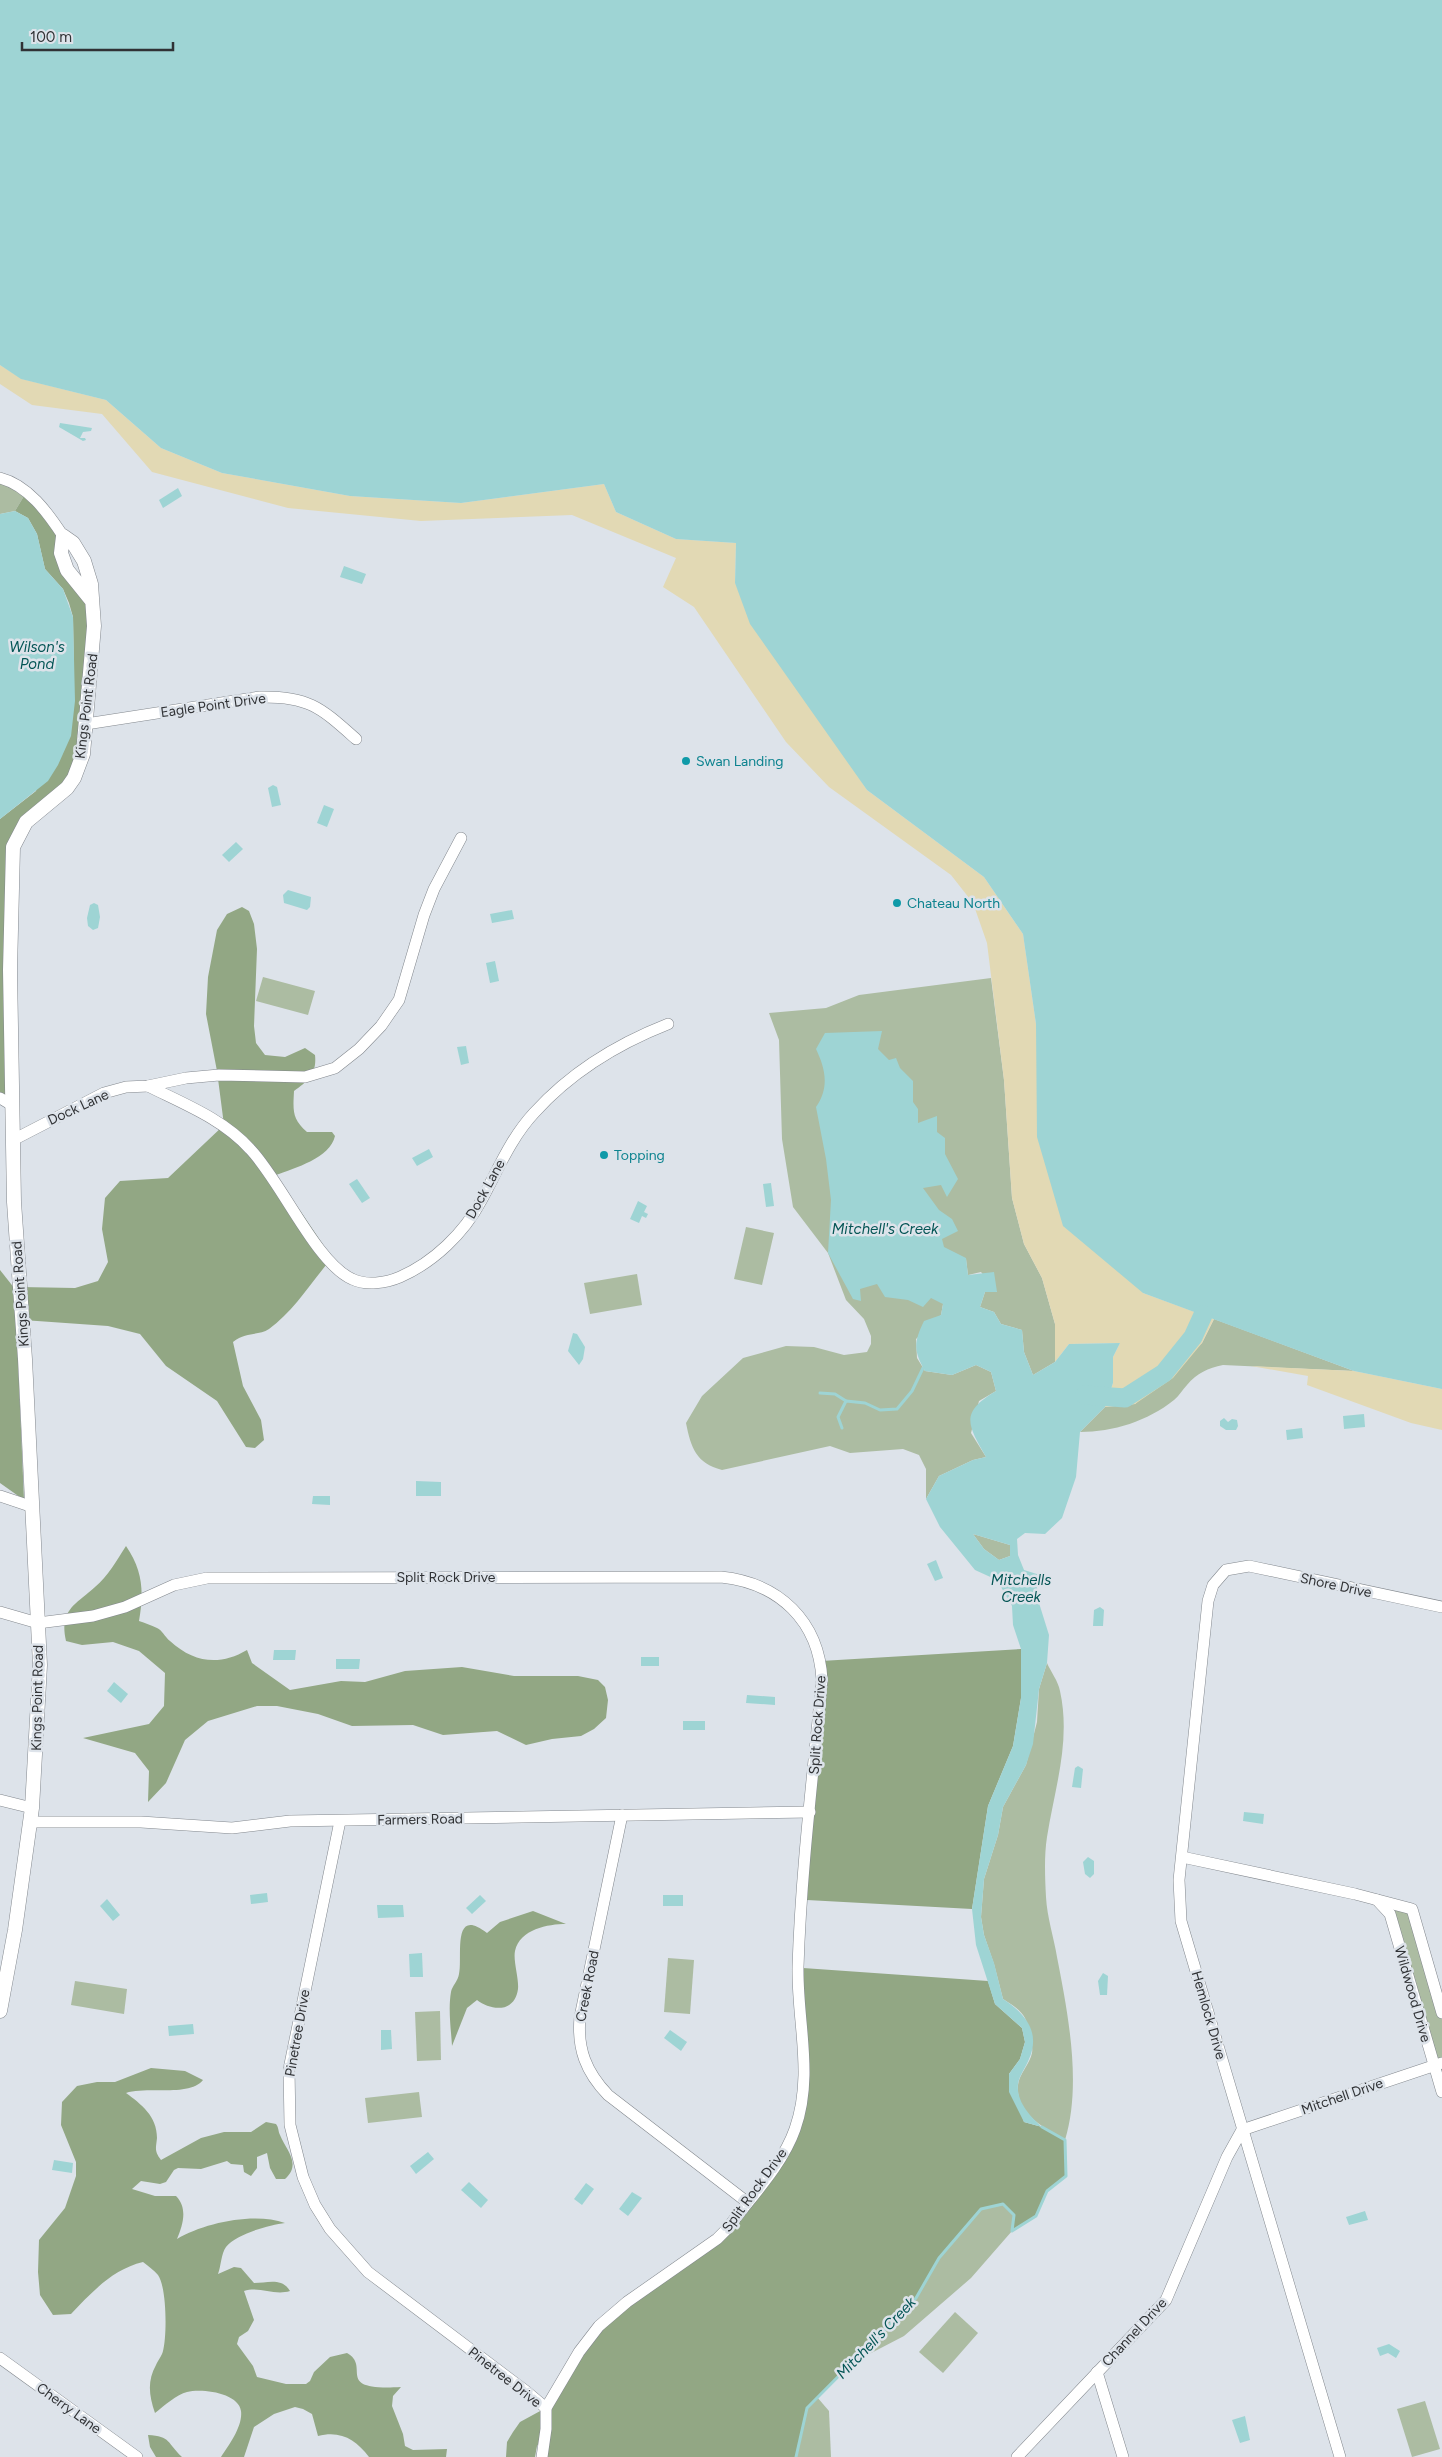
<svg xmlns="http://www.w3.org/2000/svg" width="1442" height="2457" font-family="Figtree,sans-serif">
<style>
.green{fill:#acbca2}
.forest{fill:#92a784}
.sand{fill:#e2d9b4}
.water{fill:#9ed4d4;fill-rule:evenodd}
.lines{fill:none;stroke-linecap:round;stroke-linejoin:round}
.stream{stroke:#9ed4d4;stroke-width:3}
.river{stroke:#9ed4d4;stroke-width:19}
.minor-casing{stroke:#83888e;stroke-width:12}
.major-casing{stroke:#83888e;stroke-width:15}
.minor{stroke:#fff;stroke-width:11}
.major{stroke:#fff;stroke-width:14}
.culture-dot{fill:#0f9aa8;stroke:#dde3ea;stroke-width:2}
.labels{text-anchor:middle;stroke-width:5;stroke-linejoin:round;paint-order:stroke}
.street-label{font-size:14px;fill:#303235;stroke:#dde3ea}
.culture-label{font-size:14px;fill:#0d838f;stroke:#dde3ea;text-anchor:start}
.water-label{font-size:15px;font-style:italic;fill:#045555;stroke:#dde3ea}
</style>
<rect width="100%" height="100%" fill="#dde3ea"/>
<g class="green">
<polygon points="0,478 27,491 15,511 0,514"/>
<polygon points="263,977 315,991 308,1015 256,1001"/>
<path d="M 991,978 L 1004,1080 L 1012,1198 L 1024,1244 L 1042,1278 L 1055,1324 L 1055,1362 L 1033,1375 L 1024,1352 L 1022,1330 L 1001,1324 L 994,1312 L 980,1307 L 985,1292 L 997,1292 L 981,1272 L 968,1275 L 966,1259 L 943,1304 L 941,1315 L 916,1339 L 917,1358 L 925,1371 L 952,1375 L 976,1365 L 991,1372 L 996,1391 L 979,1401 L 971,1433 L 986,1457 L 973,1460 L 939,1476 L 926,1499 L 926,1469 L 919,1455 L 903,1449 L 850,1453 L 830,1446 L 722,1470 C 696,1463 691,1448 686,1423 L 702,1396 L 743,1358 L 786,1346 L 814,1347 L 844,1355 L 867,1352 L 871,1344 L 871,1336 L 864,1319 L 846,1300 L 828,1253 L 793,1207 L 782,1139 L 779,1040 L 769,1013 L 826,1008 L 859,995 Z"/>
<polygon points="746,1227 774,1233 762,1285 734,1279"/>
<polygon points="637,1274 642,1305 590,1314 584,1283"/>
<path d="M 1214,1319 L 1354,1371 L 1223,1365 C 1208,1368 1197,1373 1187,1385 C 1182,1390 1179,1396 1174,1400 C 1148,1421 1113,1432 1080,1432 L 1105,1407 L 1135,1404 L 1202,1343 Z"/>
<polygon points="973,1534 1010,1545 1010,1556 999,1560 984,1549"/>
<path d="M 1047,1663 C 1051,1672 1058,1681 1060,1691 C 1071,1741 1055,1787 1047,1837 C 1044,1856 1045,1878 1046,1897 C 1047,1917 1054,1938 1057,1957 C 1068,2013 1082,2085 1065,2140 C 1045,2129 1015,2113 1018,2085 C 1019,2074 1030,2064 1032,2053 C 1033,2048 1031,2042 1030,2037 C 1027,2015 1022,2011 1003,1999 L 994,1964 L 984,1935 L 981,1917 L 984,1879 L 998,1835 L 1003,1807 L 1026,1765 L 1037,1722 L 1039,1689 Z"/>
<polygon points="1377,1900 1412,1909 1442,2013 1442,2092 1390,1914"/>
<polygon points="668,1958 694,1960 690,2014 664,2012"/>
<polygon points="75,1981 127,1989 124,2014 71,2005"/>
<polygon points="440,2011 441,2060 417,2061 415,2012"/>
<polygon points="419,2092 422,2117 368,2123 365,2098"/>
<polygon points="1003,2204 1014,2215 1012,2231 971,2278 904,2336 852,2363 916,2298 939,2258 981,2209"/>
<polygon points="955,2312 978,2333 943,2373 919,2352"/>
<polygon points="817,2397 829,2411 831,2457 796,2457 807,2408"/>
<polygon points="1425,2401 1440,2449 1412,2457 1397,2409"/>
</g>
<g class="forest">
<polygon points="27,491 53,521 61,553 92,601 74,778 16,837 12,1105 0,1098 0,819 36,791 74,672 73,617 69,603 63,589 45,569 37,534 28,518 15,511"/>
<path d="M 242,907 L 249,911 L 254,924 L 257,949 L 254,1026 L 256,1043 L 265,1055 L 285,1057 L 305,1048 L 315,1055 C 317,1074 308,1081 294,1091 C 293,1111 292,1119 307,1132 L 332,1132 L 335,1136 C 330,1158 295,1168 276,1175 L 332,1258 C 312,1281 294,1311 269,1329 C 259,1336 247,1331 233,1342 L 243,1386 L 261,1420 L 264,1440 L 255,1448 L 246,1447 L 217,1401 L 166,1366 L 140,1334 L 108,1326 L 23,1320 L 20,1287 L 75,1288 L 98,1281 L 108,1262 L 102,1229 L 105,1198 L 120,1181 L 168,1178 L 224,1125 L 217,1071 L 206,1014 L 208,977 L 217,930 L 227,914 Z"/>
<polygon points="0,1270 15,1289 24,1500 0,1483"/>
<path d="M 126,1546 C 143,1571 144,1592 139,1621 C 145,1623 151,1625 157,1628 C 162,1630 165,1637 170,1641 C 194,1663 220,1666 247,1650 L 252,1663 L 290,1690 L 341,1681 L 365,1682 L 405,1671 L 462,1667 L 514,1676 L 578,1676 L 598,1680 L 605,1687 L 608,1700 L 606,1718 L 594,1729 L 581,1736 L 552,1739 L 526,1745 L 497,1731 L 443,1735 L 413,1725 L 352,1726 L 318,1714 L 277,1706 L 257,1706 L 208,1721 L 185,1740 L 166,1783 L 148,1802 L 149,1771 L 135,1753 L 83,1738 L 149,1724 L 164,1706 L 165,1673 L 139,1651 L 113,1642 L 82,1645 L 66,1641 C 59,1610 75,1605 95,1587 C 108,1576 117,1560 126,1546 Z"/>
<polygon points="1021,1649 1021,1698 1013,1746 988,1806 972,1909 807,1900 821,1661"/>
<path d="M 533,1911 L 566,1924 C 548,1924 520,1929 515,1951 C 513,1961 519,1978 518,1989 C 515,2013 491,2011 477,2000 L 467,2008 L 452,2046 C 451,2029 448,2009 451,1992 C 452,1986 458,1981 459,1974 C 463,1958 451,1905 487,1933 L 500,1922 Z"/>
<polygon points="803,1968 988,1981 995,2004 1022,2028 1025,2042 1020,2059 1009,2074 1024,2122 1042,2127 1065,2140 1066,2176 1047,2191 1036,2216 1012,2231 1014,2215 1003,2204 981,2209 939,2258 916,2298 807,2408 796,2457 542,2457 540,2442 537,2446 535,2457 506,2457 507,2442 513,2432 520,2422 542,2410 599,2326 717,2239 782,2161 802,2100"/>
<path d="M 151,2068 L 185,2071 L 203,2080 C 190,2097 147,2086 126,2093 C 141,2104 157,2116 157,2138 C 156,2148 154,2151 161,2160 L 201,2138 L 224,2132 L 251,2132 L 266,2122 L 276,2124 C 279,2128 278,2131 280,2135 C 286,2150 302,2164 285,2179 L 276,2179 L 270,2168 L 267,2153 L 257,2157 L 257,2168 L 251,2176 L 244,2172 L 243,2165 L 231,2164 L 227,2161 L 201,2169 L 178,2168 L 174,2170 L 166,2182 L 160,2184 L 141,2181 L 132,2189 L 155,2196 L 176,2196 C 188,2208 183,2225 177,2239 C 204,2223 254,2212 285,2223 C 269,2225 236,2234 226,2247 C 221,2254 221,2266 218,2274 L 234,2267 L 241,2268 L 254,2283 C 267,2283 282,2277 290,2291 C 274,2296 260,2286 244,2291 L 254,2320 L 248,2331 L 239,2337 L 237,2344 L 253,2366 L 257,2377 L 286,2384 L 306,2384 L 310,2381 L 314,2372 L 330,2357 L 347,2353 C 372,2367 332,2391 401,2387 L 393,2396 L 392,2406 L 403,2434 L 405,2446 L 413,2450 L 447,2449 L 446,2457 L 369,2457 C 356,2440 341,2430 318,2436 L 312,2414 L 303,2409 L 295,2407 L 274,2414 L 254,2427 L 244,2457 L 221,2457 C 229,2445 243,2426 241,2411 C 239,2393 202,2388 187,2392 C 177,2394 164,2406 155,2413 C 149,2396 147,2381 156,2365 C 158,2360 162,2356 163,2351 C 167,2336 167,2288 158,2275 C 154,2270 148,2266 143,2262 C 113,2269 92,2292 71,2314 L 53,2315 L 40,2295 L 38,2272 L 39,2240 L 65,2208 L 76,2176 L 76,2162 L 61,2125 L 62,2102 L 77,2086 L 97,2082 L 115,2082 Z"/>
<path d="M 148,2435 C 171,2436 167,2443 182,2457 L 156,2457 L 150,2447 Z"/>
</g>
<g class="sand">
<polygon points="0,365 22,379 106,400 161,448 222,473 350,496 461,503 604,484 616,512 676,539 736,543 735,583 867,790 984,877 1023,934 1036,1024 1143,1293 1214,1319 1202,1343 1173,1378 1135,1404 1105,1407 1113,1383 1113,1357 1120,1343 1069,1344 1055,1362 1055,1324 1042,1278 1024,1244 1012,1198 1004,1080 987,943 973,903 951,875 829,787 786,742 694,607 663,587 676,558 572,515 421,521 288,508 152,472 102,414 32,405 0,384"/>
<polygon points="1251,1366 1354,1371 1442,1389 1442,1430 1411,1423 1307,1385 1308,1376"/>
</g>
<g class="water">
<polygon points="0,0 1442,0 1442,1389 1354,1371 1143,1293 1063,1226 1037,1137 1036,1024 1023,934 984,877 867,790 750,624 735,583 736,543 676,539 616,512 604,484 461,503 350,496 222,473 161,448 106,400 21,379 0,365"/>
<polygon points="60,423 92,428 91,431 83,432 80,438 85,438 86,440 83,441 59,427"/>
<polygon points="178,488 182,496 163,508 159,500"/>
<polygon points="15,511 28,518 37,534 45,569 63,589 73,617 75,701 71,736 58,765 48,781 0,819 0,514"/>
<polygon points="344,566 366,574 362,584 340,577"/>
<polygon points="273,785 277,787 281,805 272,807 268,788"/>
<polygon points="324,805 334,809 327,827 317,823"/>
<polygon points="236,842 243,849 229,862 222,855"/>
<polygon points="288,890 311,897 310,907 307,910 284,903 283,895"/>
<polygon points="94,903 98,905 100,917 98,928 93,930 88,926 87,918 90,905"/>
<polygon points="512,910 514,919 492,923 490,914"/>
<polygon points="495,961 499,981 490,983 486,963"/>
<path d="M 882,1031 L 878,1049 L 889,1060 L 896,1058 L 900,1068 L 913,1081 L 913,1102 L 918,1109 L 918,1123 L 937,1116 L 937,1132 L 945,1138 L 945,1154 L 958,1179 L 947,1197 L 941,1185 L 923,1188 L 939,1210 L 952,1219 L 958,1231 L 942,1239 L 944,1247 L 966,1258 L 968,1275 L 994,1272 L 997,1292 L 985,1292 L 980,1307 L 994,1312 L 1001,1324 L 1022,1330 L 1024,1352 L 1033,1375 L 1055,1362 L 1069,1344 L 1120,1343 L 1113,1357 L 1113,1383 L 1105,1407 L 1080,1432 L 1076,1477 L 1062,1518 L 1045,1534 L 1025,1533 L 1017,1539 L 1018,1555 L 1024,1570 L 1040,1575 L 1044,1580 L 1036,1580 L 1039,1603 L 1049,1635 L 1047,1663 L 1039,1689 L 1033,1744 L 1026,1765 L 1003,1807 L 998,1835 L 984,1879 L 981,1917 L 984,1935 L 994,1963 L 1003,1999 C 1025,2013 1041,2032 1029,2059 C 1026,2067 1019,2076 1018,2084 C 1016,2102 1031,2117 1042,2127 L 1024,2122 L 1009,2092 L 1009,2074 L 1020,2059 L 1025,2042 L 1022,2028 L 995,2004 L 976,1945 L 972,1909 L 988,1806 L 1013,1746 L 1021,1698 L 1021,1649 L 1013,1625 L 1012,1606 L 997,1580 L 975,1570 L 940,1527 L 926,1499 L 939,1476 L 973,1460 L 986,1457 C 968,1425 959,1413 996,1391 L 991,1372 L 976,1365 L 952,1375 L 925,1371 C 913,1350 914,1342 924,1321 L 941,1315 L 943,1304 L 931,1298 L 923,1307 L 908,1300 L 885,1297 L 877,1284 L 860,1289 L 861,1301 L 853,1299 L 828,1253 L 831,1200 L 826,1159 L 816,1107 C 830,1087 825,1068 816,1049 L 825,1033 ZM 973,1534 L 1010,1545 L 1010,1556 L 999,1560 L 984,1549 Z"/>
<polygon points="466,1046 469,1063 461,1065 457,1047"/>
<polygon points="429,1149 433,1157 417,1166 412,1158"/>
<polygon points="357,1179 370,1198 362,1203 349,1184"/>
<polygon points="771,1183 774,1206 766,1207 763,1184"/>
<polygon points="638,1201 647,1206 644,1212 648,1214 646,1218 642,1216 639,1223 630,1219"/>
<polygon points="573,1333 577,1334 585,1347 583,1359 579,1365 568,1351"/>
<polygon points="1364,1414 1365,1427 1344,1429 1343,1416"/>
<polygon points="1224,1418 1228,1422 1232,1419 1237,1420 1238,1426 1236,1430 1226,1430 1220,1426 1220,1421"/>
<polygon points="1302,1428 1303,1438 1287,1440 1286,1430"/>
<polygon points="416,1481 441,1482 441,1496 416,1496"/>
<polygon points="313,1496 330,1496 330,1505 312,1504"/>
<polygon points="936,1560 943,1578 935,1581 927,1564"/>
<polygon points="1100,1607 1104,1610 1103,1626 1093,1626 1094,1610"/>
<polygon points="274,1650 296,1650 295,1660 273,1660"/>
<rect x="641" y="1657" width="18" height="9"/>
<polygon points="336,1659 360,1659 359,1669 336,1669"/>
<polygon points="114,1682 128,1694 121,1703 107,1691"/>
<polygon points="747,1695 775,1697 775,1705 746,1703"/>
<rect x="683" y="1721" width="22" height="9"/>
<polygon points="1078,1766 1083,1769 1081,1788 1072,1787 1075,1768"/>
<polygon points="1244,1812 1264,1814 1263,1824 1243,1821"/>
<polygon points="1088,1857 1094,1861 1094,1874 1090,1878 1085,1874 1083,1862"/>
<polygon points="267,1893 268,1902 251,1904 250,1895"/>
<polygon points="480,1895 486,1901 472,1914 466,1908"/>
<rect x="663" y="1895" width="20" height="11"/>
<polygon points="107,1899 120,1915 113,1921 100,1906"/>
<polygon points="377,1905 403,1905 404,1917 378,1918"/>
<polygon points="422,1953 423,1977 410,1977 409,1954"/>
<polygon points="1103,1973 1108,1976 1107,1995 1100,1995 1098,1981"/>
<polygon points="193,2024 194,2034 169,2036 168,2026"/>
<polygon points="381,2030 391,2030 392,2049 381,2050"/>
<polygon points="670,2030 687,2042 681,2051 664,2038"/>
<polygon points="428,2152 434,2159 416,2174 410,2166"/>
<polygon points="54,2160 73,2163 72,2173 52,2170"/>
<polygon points="469,2182 488,2200 481,2208 461,2190"/>
<polygon points="586,2183 594,2189 582,2205 574,2199"/>
<polygon points="632,2192 642,2198 628,2216 619,2209"/>
<polygon points="1365,2211 1368,2220 1349,2225 1346,2217"/>
<polygon points="1389,2344 1400,2351 1396,2358 1388,2353 1380,2356 1377,2348"/>
<polygon points="1245,2416 1250,2440 1240,2443 1232,2420"/>
</g>
<g class="lines">
<g class="stream">
<polyline points="820,1393 835,1394 846,1401"/>
<polyline points="842,1428 838,1417 846,1401 865,1403 880,1410 897,1409 912,1391 923,1368"/>
<polyline points="796,2457 807,2408 916,2298 939,2258 981,2209 1003,2204 1014,2215 1012,2231 1036,2216 1047,2191 1066,2176 1065,2140 1042,2127"/>
</g>
<polyline class="river" points="1085,1395 1125,1398 1164,1373 1193,1337 1203,1315"/>
<g class="minor-casing">
<g id="minor">
<path d="M 0,478 C 28,485 48,513 63,536"/>
<path d="M 86,724 L 260,697 C 309,696 321,708 356,739"/>
<path d="M 148,1086 C 184,1104 223,1119 250,1149 C 281,1181 316,1263 352,1279 C 366,1286 386,1283 400,1277 C 434,1262 464,1233 481,1201 C 498,1170 510,1139 534,1113 C 571,1072 617,1044 668,1024"/>
<polyline points="0,1098 12,1105"/>
<polyline points="13,1140 104,1093 126,1087 148,1086 186,1078 219,1075 305,1077 335,1068 359,1049 381,1026 399,1000 424,915 434,889 461,838"/>
<polyline points="0,1496 33,1507"/>
<path d="M 0,1612 L 38,1623 L 93,1616 L 125,1607 L 174,1585 L 207,1578 L 721,1577 C 779,1583 819,1621 822,1680 C 813,1775 801,1872 798,1967 C 797,2022 814,2075 795,2129 C 782,2166 750,2198 727,2229 L 717,2239 L 627,2302 L 599,2326 L 579,2352 L 546,2408 L 546,2429 L 542,2457"/>
<polyline points="0,1800 32,1808"/>
<path d="M 622,1815 L 580,2017 C 577,2049 586,2072 608,2095 L 747,2202"/>
<polyline points="340,1821 289,2069 290,2125 303,2177 315,2205 330,2229 368,2272 527,2392 546,2408"/>
<polyline points="30,1822 141,1822 232,1828 290,1821 810,1812"/>
<polyline points="1182,1857 1355,1894 1412,1909 1442,2013"/>
<polyline points="1377,1900 1390,1914 1442,2092"/>
<polyline points="0,2358 137,2457"/>
<polyline points="1097,2372 1123,2457"/>
<polyline points="1017,2457 1166,2300 1227,2157 1242,2130 1442,2063"/>
<polyline points="1340,2457 1181,1921 1179,1880 1208,1601 1213,1585 1226,1570 1249,1566 1442,1607"/>
</g>
</g>
<g class="major-casing">
<polyline id="major" points="0,2011 15,1930 32,1808 40,1665 25,1359 14,1202 10,970 13,847 26,822 67,788 74,778 83,754 94,626 91,584 84,561 73,543 63,536 61,553 67,570 92,601"/>
</g>
<use href="#minor" class="minor"/>
<use href="#major" class="major"/>
</g>
<g class="culture-dot">
<circle cx="686" cy="761" r="5"/>
<circle cx="897" cy="903" r="5"/>
<circle cx="604" cy="1155" r="5"/>
</g>
<g class="labels">
<g class="street-label">
<text transform="translate(213 705) rotate(-8)" y="5">Eagle Point Drive</text>
<text transform="translate(86 706) rotate(-83)" y="5">Kings Point Road</text>
<text transform="translate(78 1107) rotate(-25)" y="5">Dock Lane</text>
<text transform="translate(485 1189) rotate(-61)" y="5">Dock Lane</text>
<text transform="translate(20 1294) rotate(-94)" y="5">Kings Point Road</text>
<text x="446" y="1582">Split Rock Drive</text>
<text transform="translate(1336 1585) rotate(12)" y="5">Shore Drive</text>
<text transform="translate(37 1698) rotate(-89)" y="5">Kings Point Road</text>
<text transform="translate(817 1725) rotate(-86)" y="5">Split Rock Drive</text>
<text transform="translate(420 1819) rotate(-1)" y="5">Farmers Road</text>
<text transform="translate(587 1986) rotate(-79)" y="5">Creek Road</text>
<text transform="translate(1413 1994) rotate(74)" y="5">Wildwood Drive</text>
<text transform="translate(1209 2015) rotate(74)" y="5">Hemlock Drive</text>
<text transform="translate(297 2033) rotate(-80)" y="5">Pinetree Drive</text>
<text transform="translate(1342 2096) rotate(-19)" y="5">Mitchell Drive</text>
<text transform="translate(754 2190) rotate(-54)" y="5">Split Rock Drive</text>
<text transform="translate(1134 2332) rotate(-47)" y="5">Channel Drive</text>
<text transform="translate(505 2377) rotate(38)" y="5">Pinetree Drive</text>
<text transform="translate(69 2408) rotate(36)" y="5">Cherry Lane</text>
</g>
<g class="culture-label">
<text x="696" y="766">Swan Landing</text>
<text x="907" y="908">Chateau North</text>
<text x="614" y="1160">Topping</text>
</g>
<g class="water-label">
<text x="37" y="652">Wilson's<tspan x="37" dy="17">Pond</tspan></text>
<text x="885" y="1234">Mitchell's Creek</text>
<text x="1021" y="1585">Mitchells<tspan x="1021" dy="17">Creek</tspan></text>
<text transform="translate(876 2338) rotate(-46)" y="5">Mitchell's Creek</text>
</g>
</g>
<path d="M22 42v8h151v-8" fill="none" stroke="#303235" stroke-width="2.5"/>
<text x="30" y="42" font-size="15" fill="#303235" stroke="#dde3ea" stroke-width="4" paint-order="stroke">100 m</text>
</svg>
